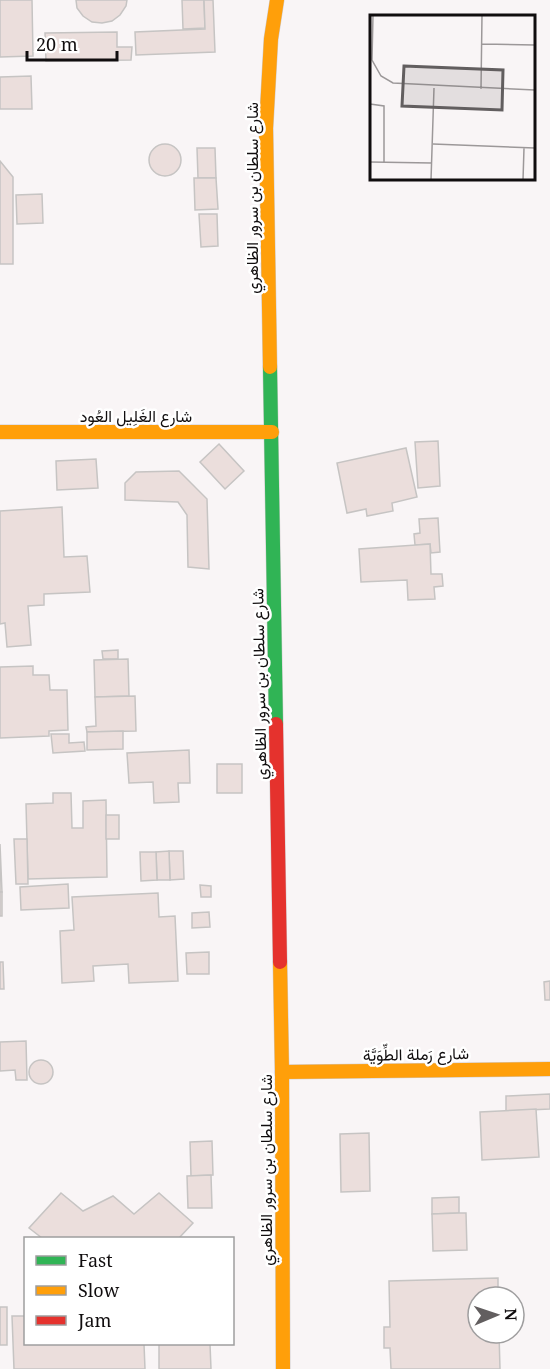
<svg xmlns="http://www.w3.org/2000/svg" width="550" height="1369" font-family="'Noto Serif',Vazirmatn,serif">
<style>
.building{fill:#ebdedc;stroke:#c6c4c3;stroke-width:1.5}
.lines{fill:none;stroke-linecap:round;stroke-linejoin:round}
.fast-casing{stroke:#cfcbcc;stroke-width:15}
.slow-casing{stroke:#cfcbcc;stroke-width:15}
.jam-casing{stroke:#cfcbcc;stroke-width:15}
.fast{stroke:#30b455;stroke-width:14}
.slow{stroke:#ff9f0a;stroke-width:14}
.jam{stroke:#e5322d;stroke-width:14}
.labels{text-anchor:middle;stroke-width:5;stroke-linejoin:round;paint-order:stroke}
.street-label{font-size:16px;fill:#100d0e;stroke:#fff}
.inset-road{fill:none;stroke:#9c9899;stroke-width:1.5}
.view{fill:#625e5f;fill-opacity:0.15;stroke:#625e5f;stroke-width:3}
.inset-edge{fill:none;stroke:#100d0e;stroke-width:3}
</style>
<rect width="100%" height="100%" fill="#f9f5f6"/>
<g class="building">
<polygon points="0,0 32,0 33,56 0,57"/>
<polygon points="76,0 127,0 126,6 120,15 112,21 102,23 92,22 83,16 77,8"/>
<polygon points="182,0 204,0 205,28 183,29"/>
<polygon points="204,0 213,0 215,52 136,55 135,32 205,29"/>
<polygon points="117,32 117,47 132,47 131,60 46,61 45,33"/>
<polygon points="31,76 32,109 0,109 0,77"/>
<circle cx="165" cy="160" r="16"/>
<polygon points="197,148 215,148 216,178 198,178"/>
<polygon points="0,161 13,177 13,264 0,264"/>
<polygon points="194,178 216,178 218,209 195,210"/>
<polygon points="42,194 43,223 17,224 16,195"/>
<polygon points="199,214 217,214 218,246 201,247"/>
<polygon points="438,441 440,486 418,488 415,442"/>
<polygon points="219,444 244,471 225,489 200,462"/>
<polygon points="406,448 417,497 392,503 393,511 367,516 366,509 347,513 337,463"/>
<polygon points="96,459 98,488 57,490 56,461"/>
<polygon points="179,471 207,499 209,569 188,567 187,515 178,502 125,500 125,483 136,472"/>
<polygon points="62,507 64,557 87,556 90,592 44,594 44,605 28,606 31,645 7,647 5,623 0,624 0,511"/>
<polygon points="438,518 440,552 431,553 430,544 415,545 414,534 420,533 419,519"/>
<polygon points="430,544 431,574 442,574 443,586 434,587 435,599 408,600 407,580 361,582 359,549"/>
<polygon points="118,650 118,659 103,659 102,651"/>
<polygon points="128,659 129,696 95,697 94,660"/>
<polygon points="33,666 33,675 49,675 50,690 67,690 68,730 49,731 49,736 0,738 0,667"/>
<polygon points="135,696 136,731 87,732 86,727 96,726 95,697"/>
<polygon points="123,731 123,749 87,750 87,732"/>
<polygon points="51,734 69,734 69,743 84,742 85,751 53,753"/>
<polygon points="189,750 190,783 178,783 179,802 154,803 153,782 129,783 127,753"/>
<rect x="217" y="764" width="25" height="29"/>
<polygon points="53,793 71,793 72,828 83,828 83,801 106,800 107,877 28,879 26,804 53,803"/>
<rect x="106" y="815" width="13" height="24"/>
<polygon points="14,839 27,839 28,884 16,884"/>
<polygon points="0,844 2,892 0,892"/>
<polygon points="169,851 183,851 184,879 170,880"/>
<polygon points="169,851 170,880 157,880 156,852"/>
<polygon points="140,852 156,852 157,880 141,881"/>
<polygon points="68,884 69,908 21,910 20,887"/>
<polygon points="200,885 211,886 211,897 201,897"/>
<rect x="0" y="892" width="2" height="24"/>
<polygon points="158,893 159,917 175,916 178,981 129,983 128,964 93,966 94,981 62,983 60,931 74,930 72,897"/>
<polygon points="209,912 210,927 192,928 192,913"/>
<polygon points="209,952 209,974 187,974 186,953"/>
<polygon points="0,962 3,962 4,989 0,989"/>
<polygon points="550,981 550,1000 545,1000 544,982"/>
<polygon points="26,1041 27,1080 16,1080 15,1070 0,1071 0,1042"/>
<circle cx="41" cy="1072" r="12"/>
<polygon points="550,1094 550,1109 506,1111 506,1096"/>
<polygon points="536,1109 539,1157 482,1160 480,1112"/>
<polygon points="369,1133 370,1191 341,1192 340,1134"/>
<polygon points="212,1141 213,1175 191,1176 190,1142"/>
<polygon points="211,1175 212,1208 188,1208 187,1176"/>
<polygon points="61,1193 83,1211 113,1196 134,1214 159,1193 193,1223 179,1238 42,1238 29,1228"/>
<polygon points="459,1197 459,1213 432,1214 432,1198"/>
<polygon points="459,1213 466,1213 467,1250 433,1251 432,1214"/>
<polygon points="498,1278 498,1297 478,1297 478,1333 499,1333 500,1369 391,1369 390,1348 384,1348 384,1327 390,1327 389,1281"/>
<rect x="0" y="1307" width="7" height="38"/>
<polygon points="12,1316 26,1316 26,1344 144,1344 145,1369 14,1369"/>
<polygon points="159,1344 210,1344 211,1369 159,1369"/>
</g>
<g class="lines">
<g class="fast-casing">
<polyline id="fast" points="270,367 276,724"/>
</g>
<g class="slow-casing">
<g id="slow">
<polyline points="270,367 266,128 271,39 277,0"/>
<polyline points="0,432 272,432"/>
<polyline points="280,962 282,1072 283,1369"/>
<polyline points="282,1072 550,1069"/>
</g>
</g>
<g class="jam-casing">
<polyline id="jam" points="276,724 280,962"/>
</g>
<use href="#fast" class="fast"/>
<use href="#slow" class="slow"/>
<use href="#jam" class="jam"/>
</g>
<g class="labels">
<g class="street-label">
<text transform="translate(252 198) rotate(-90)" y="6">شارع سلطان بن سرور الظاهري</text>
<text x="136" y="422">شارع الغَلِيل العُود</text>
<text transform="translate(259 684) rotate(-91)" y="6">شارع سلطان بن سرور الظاهري</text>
<text transform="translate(416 1054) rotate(-1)" y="6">شارع رَملة الطِّوَيَّة</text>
<text transform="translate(266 1170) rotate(-90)" y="6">شارع سلطان بن سرور الظاهري</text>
</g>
</g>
<g transform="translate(370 15)">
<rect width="165" height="165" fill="#f9f5f6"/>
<path class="inset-road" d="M 3,0 L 2,45 L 11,61 L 23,68 L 165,75M 112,29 L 165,30M 111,74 L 112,0M 0,89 L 14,91 L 14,147M 63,129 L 165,133M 0,147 L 62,148M 61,165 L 64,73M 153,165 L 154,133"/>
<path class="view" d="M 34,51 L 133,55 L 132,95 L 32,91 Z"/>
<rect width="165" height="165" class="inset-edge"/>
</g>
<rect x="24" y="1237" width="210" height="108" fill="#ffffff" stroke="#9f9e9f" stroke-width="1.5"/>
<rect x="36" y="1256" width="30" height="9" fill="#30b455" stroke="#9f9e9f" stroke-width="1.5"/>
<text x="78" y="1267" font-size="18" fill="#100d0e">Fast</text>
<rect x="36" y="1286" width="30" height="9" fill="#ff9f0a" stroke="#9f9e9f" stroke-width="1.5"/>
<text x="78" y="1297" font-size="18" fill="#100d0e">Slow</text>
<rect x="36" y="1316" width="30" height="9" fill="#e5322d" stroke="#9f9e9f" stroke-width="1.5"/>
<text x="78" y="1327" font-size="18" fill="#100d0e">Jam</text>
<g transform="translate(496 1315) rotate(88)"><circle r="28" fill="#ffffff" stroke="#9f9e9f" stroke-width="1.5"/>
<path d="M0-4.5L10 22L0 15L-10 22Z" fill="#625e5f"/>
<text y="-9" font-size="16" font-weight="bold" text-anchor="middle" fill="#100d0e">N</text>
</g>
<path d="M27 51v9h90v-9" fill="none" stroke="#100d0e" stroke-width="3"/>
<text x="36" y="51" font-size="18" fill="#100d0e" stroke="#ffffff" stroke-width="4.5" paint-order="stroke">20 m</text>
</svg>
